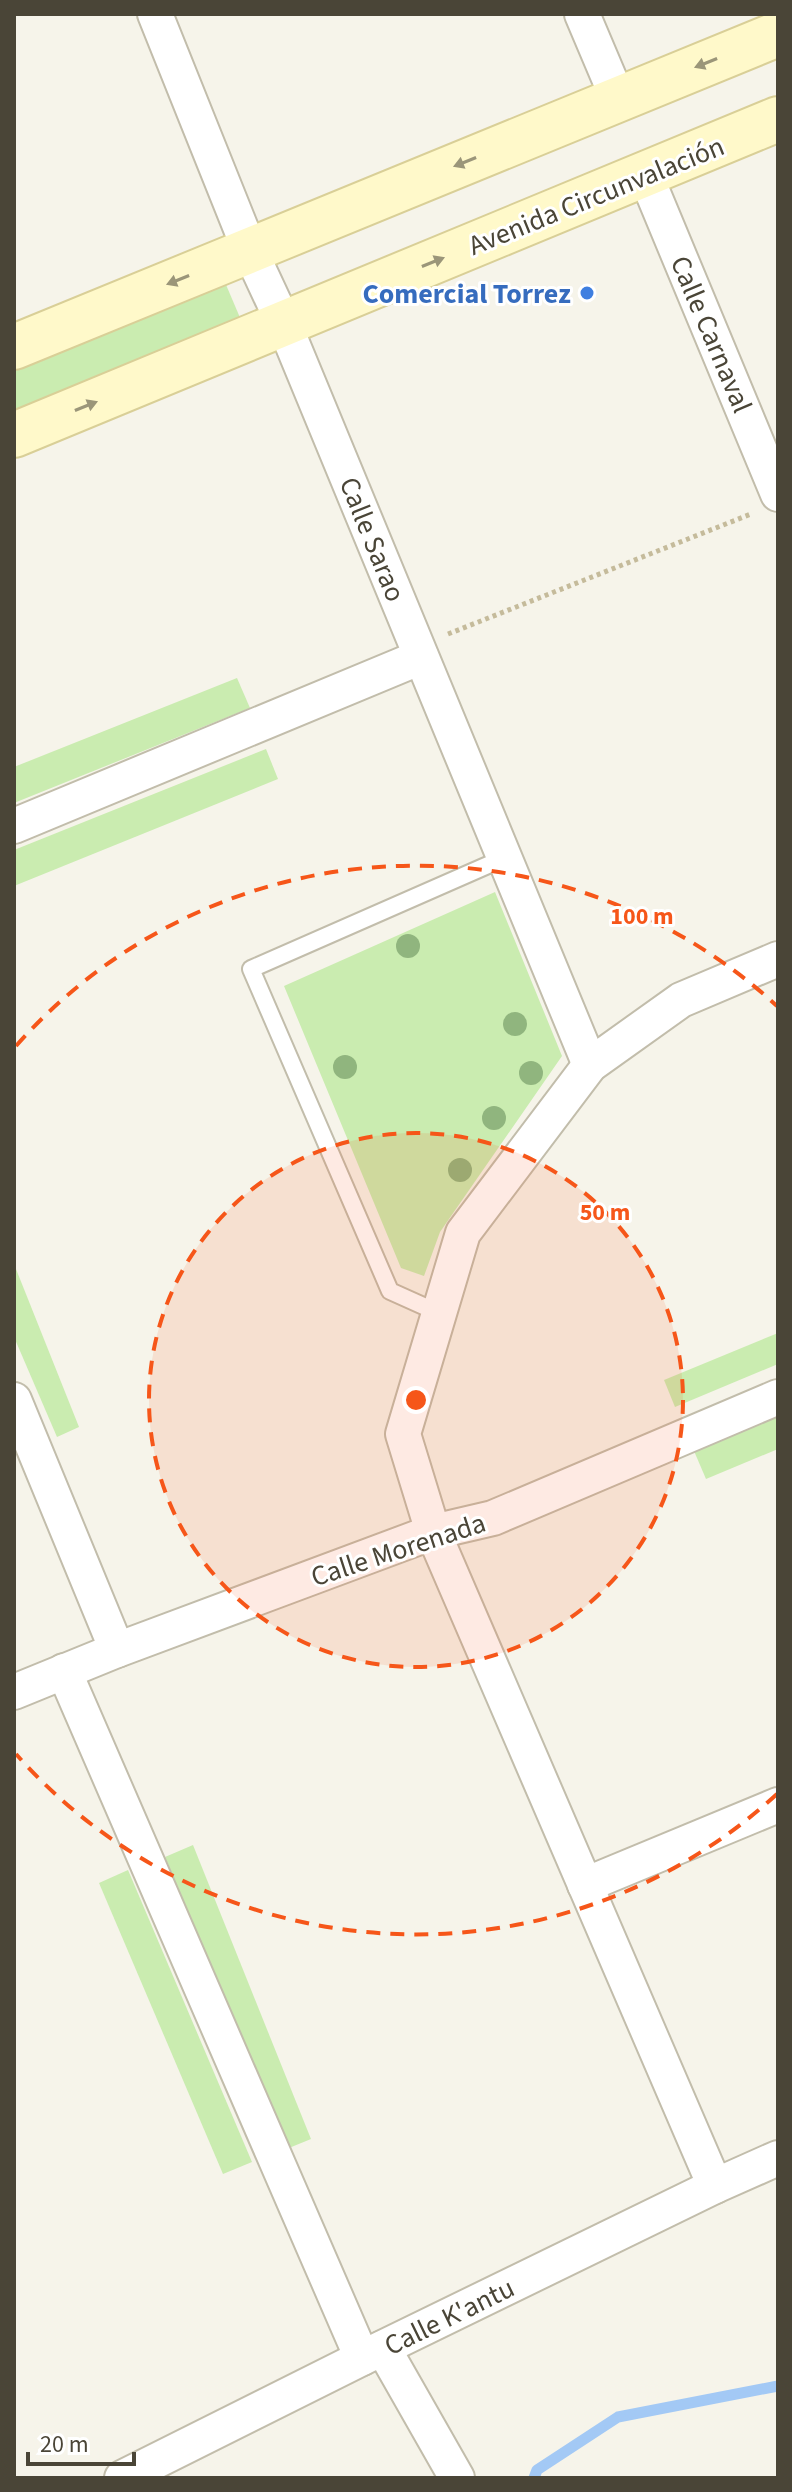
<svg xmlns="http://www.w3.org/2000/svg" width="792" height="2492" font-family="'Source Sans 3',sans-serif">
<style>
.green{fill:#caecb0}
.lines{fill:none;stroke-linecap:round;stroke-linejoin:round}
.stream{stroke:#a3c9f5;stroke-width:11}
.lane-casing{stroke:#c2bdab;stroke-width:20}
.street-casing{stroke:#c2bdab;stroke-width:38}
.secondary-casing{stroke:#d9cf97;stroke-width:48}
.path{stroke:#c5bb9b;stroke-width:5;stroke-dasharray:4 4;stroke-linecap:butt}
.lane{stroke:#fff;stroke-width:16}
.street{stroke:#fff;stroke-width:34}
.secondary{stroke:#fff9ca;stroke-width:44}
.tree{fill:#90b57e}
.oneway{fill:#9b9679}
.ring{fill:none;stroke:#f65619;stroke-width:4;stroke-dasharray:14 10}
.shop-dot{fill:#3f7fe0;stroke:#fff;stroke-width:3}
.labels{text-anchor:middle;stroke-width:6;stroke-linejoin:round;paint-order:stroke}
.street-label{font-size:28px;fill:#4a4537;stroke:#fff}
.shop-label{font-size:28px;font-weight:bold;fill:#366cbe;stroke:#fff;text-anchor:end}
.centre{fill:#f65619;stroke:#fff;stroke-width:4}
.ring-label{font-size:24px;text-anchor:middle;font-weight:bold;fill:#f65619;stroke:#fff;stroke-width:6;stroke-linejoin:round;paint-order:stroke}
</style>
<rect width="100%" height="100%" fill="#f6f4ea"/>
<g class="green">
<polygon points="224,280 241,320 14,413 14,367"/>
<polygon points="237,678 250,708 14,803 14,767"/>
<polygon points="266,749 278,779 14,886 14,850"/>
<polygon points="495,892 562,1056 440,1232 424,1276 401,1268 284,986"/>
<polygon points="14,1264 79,1427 57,1437 14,1337"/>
<polygon points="778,1333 778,1364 675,1407 664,1380"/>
<polygon points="778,1416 778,1449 706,1479 694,1451"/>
<polygon points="193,1845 311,2139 289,2148 165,1857"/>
<polygon points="128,1870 252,2162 223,2174 99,1883"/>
</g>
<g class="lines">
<polyline class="stream" points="534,2478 537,2470 618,2417 778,2386"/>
<g class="lane-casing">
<polyline id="lane" points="439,1313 390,1291 251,969 504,858"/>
</g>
<g class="street-casing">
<g id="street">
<polyline points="155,14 250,251 284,324 590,1065"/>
<polyline points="582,14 618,99"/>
<polyline points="645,174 778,494"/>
<polyline points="14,826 421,657"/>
<polyline points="14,1400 117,1650"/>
<polyline points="64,1671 362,2358"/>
<polyline points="14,1692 117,1650 433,1532 493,1518 778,1397"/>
<polyline points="585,1885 778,1805"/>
<polyline points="715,2186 433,1532 403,1434 463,1233 590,1065 681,1000 778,959"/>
<polyline points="383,2348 457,2478"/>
<polyline points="122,2478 362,2358 715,2186 778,2158"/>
</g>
</g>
<g class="secondary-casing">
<g id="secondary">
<polyline points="14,347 778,34"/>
<polyline points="14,435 778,119"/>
</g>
</g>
<polyline class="path" points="448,634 751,514"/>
<use href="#lane" class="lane"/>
<use href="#street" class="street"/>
<use href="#secondary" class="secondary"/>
</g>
<g class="tree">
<circle cx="408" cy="946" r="12"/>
<circle cx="515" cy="1024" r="12"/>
<circle cx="345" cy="1067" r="12"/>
<circle cx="531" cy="1073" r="12"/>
<circle cx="494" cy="1118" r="12"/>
<circle cx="460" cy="1170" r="12"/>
</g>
<defs><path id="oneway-solid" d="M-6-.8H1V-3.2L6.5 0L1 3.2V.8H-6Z" transform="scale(2)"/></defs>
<g class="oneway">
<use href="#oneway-solid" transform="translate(706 63) rotate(158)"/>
<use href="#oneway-solid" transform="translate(465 162) rotate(158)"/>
<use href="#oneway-solid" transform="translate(433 262) rotate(-22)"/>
<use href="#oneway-solid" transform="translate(178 280) rotate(158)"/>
<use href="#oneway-solid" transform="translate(86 406) rotate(-22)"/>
</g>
<circle cx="416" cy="1400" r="267" fill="#f65619" fill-opacity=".12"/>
<g class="ring">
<circle cx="416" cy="1400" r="267"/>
<path d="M777 1794A534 534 0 0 1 16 1754M16 1046A534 534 0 0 1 777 1006"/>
</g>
<circle class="shop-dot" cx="587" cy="293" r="8"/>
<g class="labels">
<g class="street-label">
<text transform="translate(596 195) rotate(-22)" y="10">Avenida Circunvalación</text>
<text transform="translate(712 334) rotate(67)" y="10">Calle Carnaval</text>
<text transform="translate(373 539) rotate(68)" y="10">Calle Sarao</text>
<text transform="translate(398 1549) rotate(-18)" y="10">Calle Morenada</text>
<text transform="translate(449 2316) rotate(-26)" y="10">Calle K'antu</text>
</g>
<g class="shop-label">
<text x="571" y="303">Comercial Torrez</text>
</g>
</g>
<circle cx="416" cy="1400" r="12" class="centre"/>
<g class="ring-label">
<text x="642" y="924">100 m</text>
<text x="605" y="1220">50 m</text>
</g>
<rect width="792" height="2492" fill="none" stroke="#4a4537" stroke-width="32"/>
<path d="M28 2452v12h106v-12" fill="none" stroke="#4a4537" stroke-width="4"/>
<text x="40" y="2452" font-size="24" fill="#4a4537" stroke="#ffffff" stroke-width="6" paint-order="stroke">20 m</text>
</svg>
